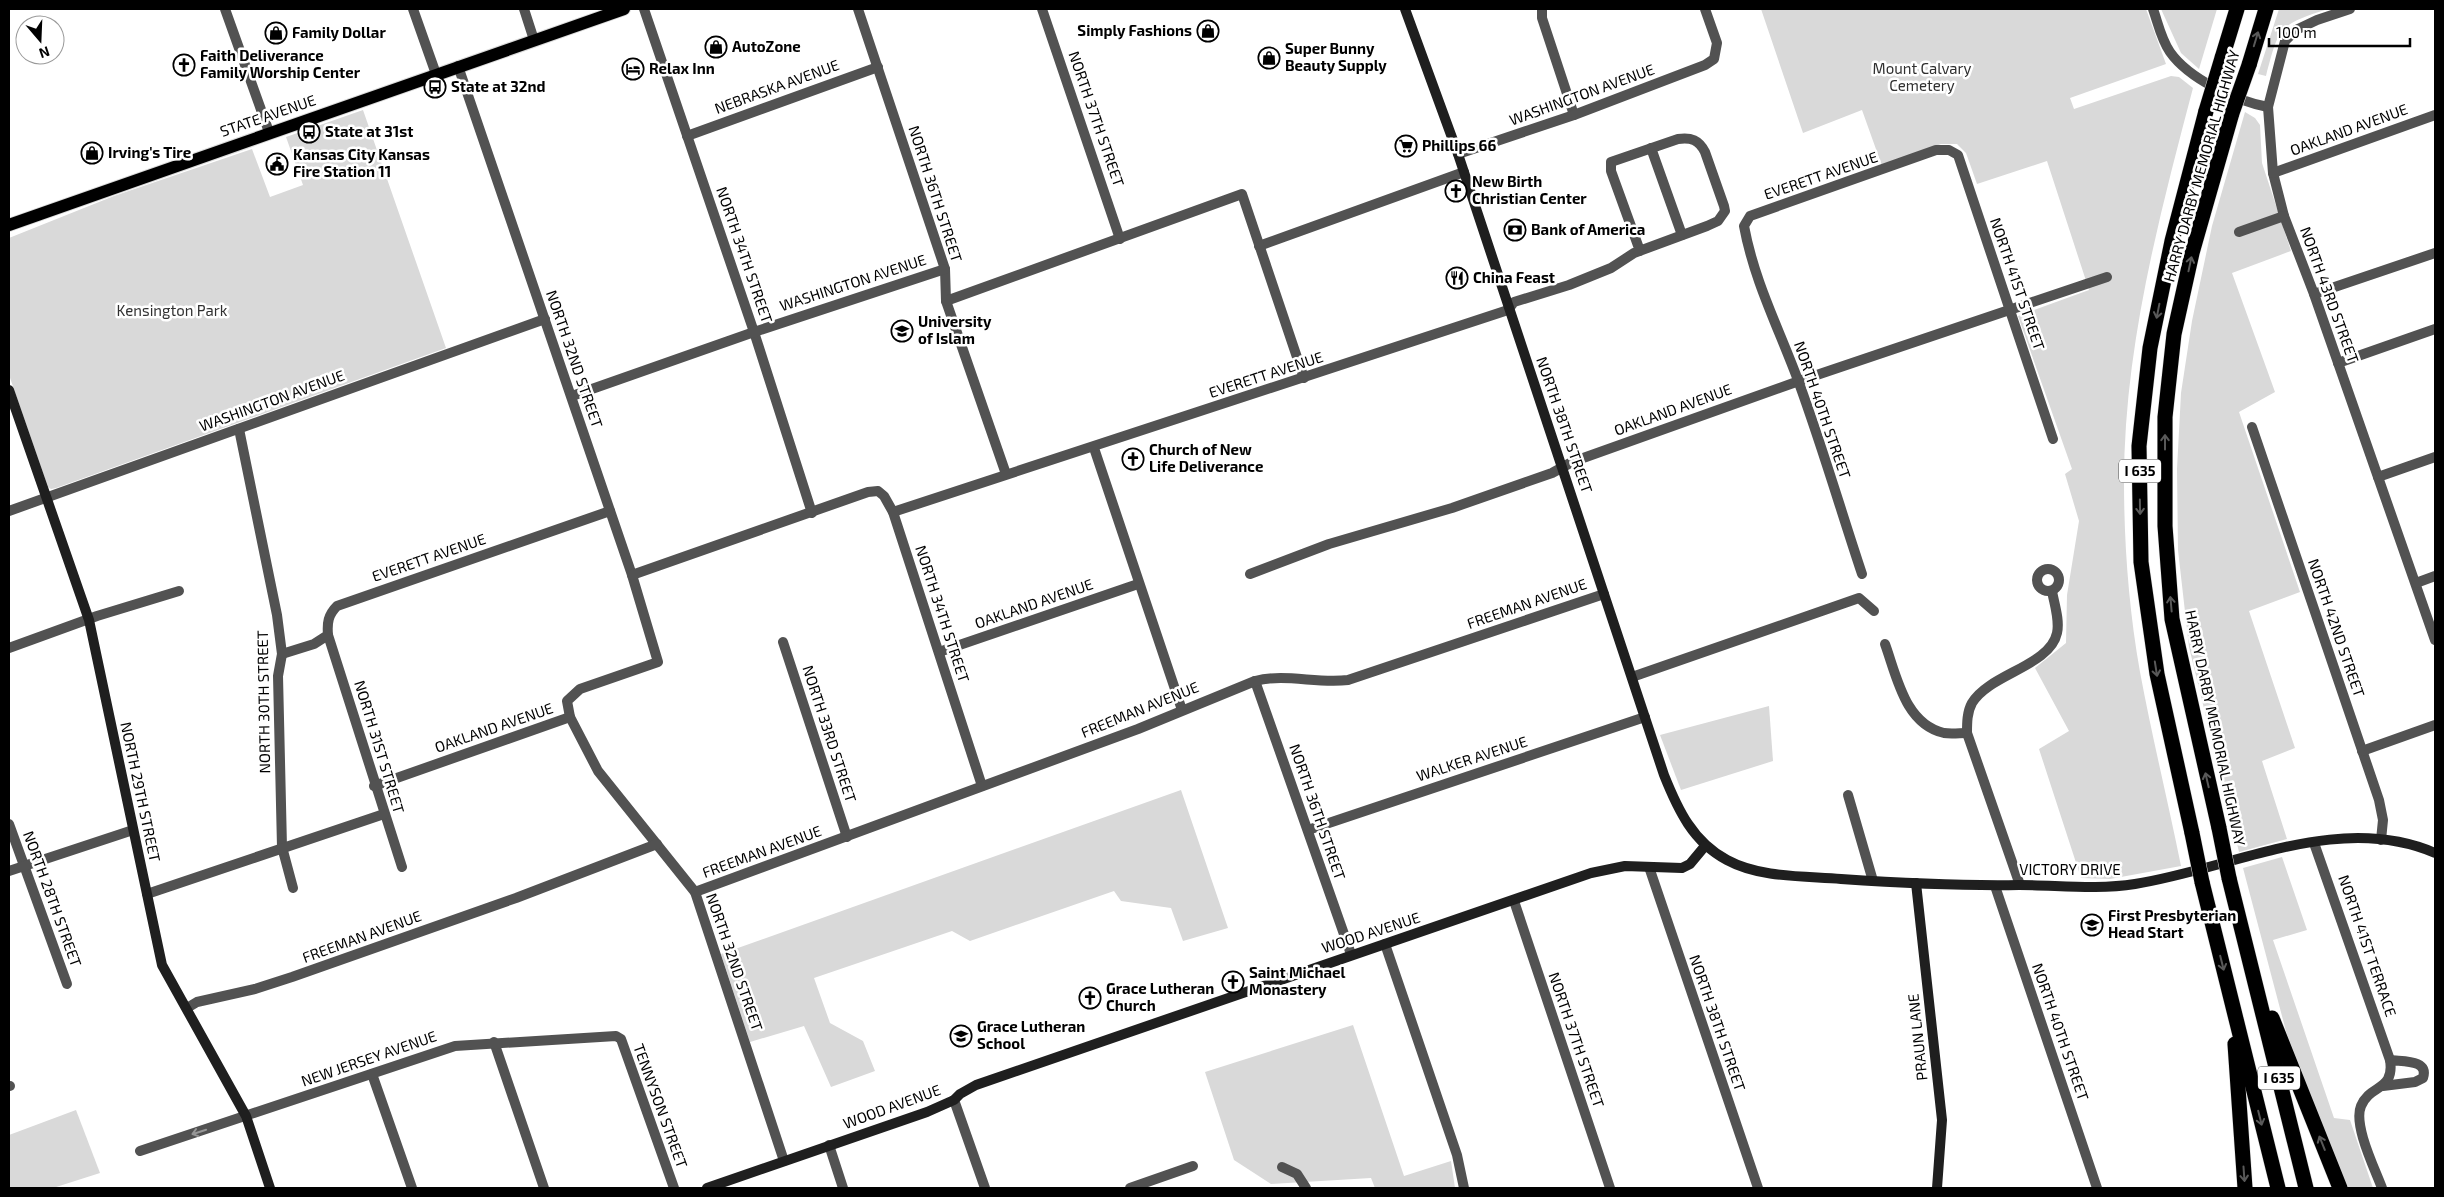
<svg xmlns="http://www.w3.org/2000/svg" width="2444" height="1197" font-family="'Exo 2',sans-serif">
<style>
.green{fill:#d9d9d9}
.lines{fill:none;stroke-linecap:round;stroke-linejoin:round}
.primary-casing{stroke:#dbdbdb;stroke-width:14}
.highway-casing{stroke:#dbdbdb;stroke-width:16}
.street{stroke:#525252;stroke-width:10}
.secondary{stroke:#1f1f1f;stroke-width:10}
.primary{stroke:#000;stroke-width:12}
.highway{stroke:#000;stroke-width:15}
.highway-bridge-casing{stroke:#dbdbdb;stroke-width:16;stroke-linecap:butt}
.highway-bridge{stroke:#000;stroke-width:15}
.oneway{stroke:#595959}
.oneway2{stroke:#979797}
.labels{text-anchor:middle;stroke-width:5;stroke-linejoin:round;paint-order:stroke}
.shield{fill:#fff;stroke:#4c4c4c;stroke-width:1}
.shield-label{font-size:14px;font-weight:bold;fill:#000}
.poi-label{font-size:15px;font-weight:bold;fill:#000;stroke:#fff;text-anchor:start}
.park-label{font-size:15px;fill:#303030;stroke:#fff}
.street-label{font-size:15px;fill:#000;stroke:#fff}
</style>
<rect width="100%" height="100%" fill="#fff"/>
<g class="green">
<path d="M 1761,9 L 2146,9 L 2166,64 L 2070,98 L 2074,109 L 2171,76 L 2179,77 L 2193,88 C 2159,217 2124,348 2124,482 C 2124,545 2129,610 2140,672 C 2152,737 2168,801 2181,866 L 2110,879 L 2081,878 L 2039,749 L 2069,731 L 2035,668 L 2066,643 L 2067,595 L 2079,521 L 2065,474 L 2072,469 L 2018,316 L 2089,290 L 2047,161 L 1977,184 L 1966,153 L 1957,144 L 1941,144 L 1882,166 L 1862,110 L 1803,133 Z"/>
<polygon points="2161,9 2217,9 2199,69 2181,53"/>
<path d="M 2279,9 L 2328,9 C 2278,25 2279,27 2266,76 L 2258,74 Z"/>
<polygon points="363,110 446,348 56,488 51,489 48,487 9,375 9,238 114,196 252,149 270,197 303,185 286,137"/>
<polygon points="2245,112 2255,118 2260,125 2262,163 2291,251 2232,273 2275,392 2239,412 2300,592 2249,611 2295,748 2262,761 2287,839 2239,852 2189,647 2178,550 2177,469 2181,393 2192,321 2212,226"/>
<polygon points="1769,706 1773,761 1681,790 1660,735"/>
<polygon points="1181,790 1228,928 1183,941 1171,908 1121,901 1114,891 970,941 952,931 814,978 830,1023 863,1041 875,1071 831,1087 804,1026 750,1042 721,954"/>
<polygon points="2282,857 2307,930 2273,940 2334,1118 2350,1120 2373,1188 2347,1188 2287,1035 2243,868"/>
<polygon points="1353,1025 1404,1176 1451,1161 1455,1188 1375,1188 1371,1178 1271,1184 1234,1160 1205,1072"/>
<polygon points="76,1110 100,1173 53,1188 9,1188 9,1135"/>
</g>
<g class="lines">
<g class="primary-casing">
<polyline id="primary" points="9,225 624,9"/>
</g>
<g class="highway-casing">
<g id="highway">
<polyline points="2222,58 2237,9"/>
<polyline points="2249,65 2266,9"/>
<polyline points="2219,828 2172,619 2165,526 2165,417 2174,334 2192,253 2232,113"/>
<polyline points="2192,833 2157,674 2141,562 2139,446 2150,348 2172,241 2206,111"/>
<polyline points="2229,878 2306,1188"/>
<polyline points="2202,882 2278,1188"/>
<polyline points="2272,1018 2340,1188"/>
<polyline points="2235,1044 2245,1188"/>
</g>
</g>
<g class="street">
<polyline points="225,9 269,132"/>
<polyline points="413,9 436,74"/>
<polyline points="524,9 534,40"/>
<polyline points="644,9 754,332 812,513"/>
<polyline points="858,9 945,269 946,301 1006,474"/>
<polyline points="1042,9 1120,239"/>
<polyline points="1542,9 1542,18 1574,115"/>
<path d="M 2153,9 C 2158,23 2161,39 2170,52 C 2189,79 2236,101 2268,107"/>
<polyline points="2350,9 2317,20 2296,30 2285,41 2268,107 2273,173 2284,216 2314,294 2435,640"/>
<polyline points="458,66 632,575 658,662 580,689 567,701 570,717 598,771 695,892 784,1161"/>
<polyline points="687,136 878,67"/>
<polyline points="1651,148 1682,235"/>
<polyline points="1458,154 1574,115 1705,65 1714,59 1717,43 1705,9"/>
<polyline points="2273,173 2435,115"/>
<polyline points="2239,232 2284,216"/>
<polyline points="1259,246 1464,172"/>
<polyline points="2314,294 2435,253"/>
<polyline points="946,301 1242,194 1304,378"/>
<polyline points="2338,363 2435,329"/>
<polyline points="572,396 754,332 945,269"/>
<polyline points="2252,427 2379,800 2383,820 2381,840"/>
<polyline points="239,429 277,615 282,654 278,676 282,847 293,888"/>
<polyline points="1094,448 1182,710"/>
<polyline points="2378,477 2435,457"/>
<polyline points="9,511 545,319"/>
<path d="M 893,512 L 1508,310 L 1514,302 L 1569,285 L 1611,268 L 1634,253 L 1707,226 L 1718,221 L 1725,211 L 1724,206 L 1705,152 C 1699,140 1691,137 1678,139 L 1611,162 L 1611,171 L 1640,251"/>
<circle cx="2048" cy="580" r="11"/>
<polyline points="1250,574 1329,544 1452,508 1552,473 1572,462 1799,381 2107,277"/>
<path d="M 1862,574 C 1841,511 1822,446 1799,383 C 1780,331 1754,281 1744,226 L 1750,216 L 1936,150 L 1949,150 L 1958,155 L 2053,439"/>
<polyline points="632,575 868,492 878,491 884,496 893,512 982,786"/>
<polyline points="2416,583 2435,576"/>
<polyline points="328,635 402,867"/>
<polyline points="783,642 847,837"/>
<path d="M 1885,644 C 1897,677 1905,724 1944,733 C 1951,734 1960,733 1967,733"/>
<polyline points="9,648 97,616 179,591"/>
<polyline points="939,652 1138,584"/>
<path d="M 282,654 L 314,644 L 328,635 C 327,623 328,615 337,606 L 610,511"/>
<polyline points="1632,677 1859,598 1874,611"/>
<polyline points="1255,681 1351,954"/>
<polyline points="2362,751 2435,725"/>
<polyline points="374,786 570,717"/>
<polyline points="1848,795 1873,881"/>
<polyline points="9,824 67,984"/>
<polyline points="1308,830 1645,717"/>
<path d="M 2314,843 L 2390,1060 C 2395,1091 2370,1084 2361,1106 C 2353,1125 2375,1169 2382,1188"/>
<polyline points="1649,867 1758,1188"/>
<polyline points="9,871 133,830"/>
<path d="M 2020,885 L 1967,733 C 1967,723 1967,712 1972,703 C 1989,674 2050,666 2057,633 C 2060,620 2054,603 2052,591"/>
<polyline points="1995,886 2097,1188"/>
<path d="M 695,892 L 1138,729 L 1255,681 C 1285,673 1317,684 1348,680 L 1604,594"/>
<polyline points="147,894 384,814"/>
<polyline points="1514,901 1610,1188"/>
<polyline points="1385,944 1457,1155 1464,1188"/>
<polyline points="187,1008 197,1002 255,989 292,977 516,898 657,844"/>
<polyline points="494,1042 544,1188"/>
<polyline points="372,1074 412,1188"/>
<polyline points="9,1086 10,1086"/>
<path d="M 2383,1086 L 2415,1082 L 2423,1078 C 2429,1059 2402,1062 2390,1060"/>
<polyline points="954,1100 985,1188"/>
<polyline points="829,1145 843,1188"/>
<polyline points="140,1151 455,1046 616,1036 621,1039 674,1188"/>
<polyline points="1282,1167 1297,1174 1306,1188"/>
<polyline points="1130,1188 1193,1166"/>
</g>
<g class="secondary">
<path d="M 1405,9 L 1458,154 L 1664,775 C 1678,810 1693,842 1727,860 C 1760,878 1804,876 1841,879 C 1900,883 1959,886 2019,885 C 2057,885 2097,890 2135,884 C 2232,869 2338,811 2435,853"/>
<polyline points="9,390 89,620 162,965 246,1116 270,1188"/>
<polyline points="1916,883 1942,1120 1937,1188"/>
<polyline points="707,1188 927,1112 954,1100 960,1094 976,1085 1591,873 1625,866 1682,868 1690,864 1705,846"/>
</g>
<use href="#primary" class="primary"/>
<use href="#highway" class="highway"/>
<g class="highway-bridge-casing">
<g id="highway-bridge">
<polyline points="2206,111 2222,58"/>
<polyline points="2232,113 2249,65"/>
<polyline points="2219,828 2229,878"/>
<polyline points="2192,833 2202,882"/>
</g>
</g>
<use href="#highway-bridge" class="highway-bridge"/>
</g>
<defs><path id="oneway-shaft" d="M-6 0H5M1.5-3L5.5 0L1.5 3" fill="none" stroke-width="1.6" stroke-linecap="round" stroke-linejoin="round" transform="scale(1.25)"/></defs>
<g class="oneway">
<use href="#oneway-shaft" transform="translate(2256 39) rotate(-73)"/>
<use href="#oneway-shaft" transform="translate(2190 264) rotate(-78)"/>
<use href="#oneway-shaft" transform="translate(2158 311) rotate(101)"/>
<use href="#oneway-shaft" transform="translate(2165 442) rotate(-90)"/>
<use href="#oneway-shaft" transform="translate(2140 507) rotate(89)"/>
<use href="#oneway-shaft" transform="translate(2171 604) rotate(-95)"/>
<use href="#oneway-shaft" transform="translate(2156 669) rotate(81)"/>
<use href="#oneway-shaft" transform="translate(2207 780) rotate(-103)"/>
<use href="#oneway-shaft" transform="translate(2222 963) rotate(76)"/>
<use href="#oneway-shaft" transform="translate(2260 1118) rotate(76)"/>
<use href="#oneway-shaft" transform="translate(2322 1143) rotate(-112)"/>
<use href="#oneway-shaft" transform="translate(2244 1174) rotate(86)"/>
</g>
<use class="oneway2" href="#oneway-shaft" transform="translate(199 1132) rotate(162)"/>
<defs>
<g id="shop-ring" transform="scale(1.125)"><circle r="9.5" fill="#fff" stroke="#000" stroke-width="1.5"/><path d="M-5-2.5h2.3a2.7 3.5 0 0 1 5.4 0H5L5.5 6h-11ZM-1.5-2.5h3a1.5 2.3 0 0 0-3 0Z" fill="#000"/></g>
<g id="church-ring" transform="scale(1.125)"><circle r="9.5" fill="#fff" stroke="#000" stroke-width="1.5"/><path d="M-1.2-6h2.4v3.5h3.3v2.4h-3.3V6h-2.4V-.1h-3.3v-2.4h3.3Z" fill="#000"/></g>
<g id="hotel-ring" transform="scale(1.125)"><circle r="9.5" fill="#fff" stroke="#000" stroke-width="1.5"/><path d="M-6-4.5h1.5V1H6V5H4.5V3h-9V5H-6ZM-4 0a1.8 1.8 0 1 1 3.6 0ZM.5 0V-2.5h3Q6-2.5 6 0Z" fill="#000"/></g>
<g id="bus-ring" transform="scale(1.125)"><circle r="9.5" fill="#fff" stroke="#000" stroke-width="1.5"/><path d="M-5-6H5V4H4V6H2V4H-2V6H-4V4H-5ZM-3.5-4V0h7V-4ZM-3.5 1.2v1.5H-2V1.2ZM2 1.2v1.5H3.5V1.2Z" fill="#000"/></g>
<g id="supermarket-ring" transform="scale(1.125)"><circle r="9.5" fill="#fff" stroke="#000" stroke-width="1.5"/><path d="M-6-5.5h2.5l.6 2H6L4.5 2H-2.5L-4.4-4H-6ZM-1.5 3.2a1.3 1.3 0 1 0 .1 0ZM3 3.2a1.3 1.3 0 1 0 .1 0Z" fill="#000"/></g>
<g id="civic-ring" transform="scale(1.125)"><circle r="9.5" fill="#fff" stroke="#000" stroke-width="1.5"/><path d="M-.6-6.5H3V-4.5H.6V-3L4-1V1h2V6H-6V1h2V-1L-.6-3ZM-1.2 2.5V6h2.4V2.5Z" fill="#000"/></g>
<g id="bank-ring" transform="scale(1.125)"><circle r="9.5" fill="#fff" stroke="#000" stroke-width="1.5"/><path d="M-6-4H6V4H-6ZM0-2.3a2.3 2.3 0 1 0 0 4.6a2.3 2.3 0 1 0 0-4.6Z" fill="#000"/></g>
<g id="restaurant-ring" transform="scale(1.125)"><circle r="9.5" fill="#fff" stroke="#000" stroke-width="1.5"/><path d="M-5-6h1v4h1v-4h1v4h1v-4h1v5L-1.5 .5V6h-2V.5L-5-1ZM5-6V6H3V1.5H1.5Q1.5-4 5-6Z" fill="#000"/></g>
<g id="school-ring" transform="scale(1.125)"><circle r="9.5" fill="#fff" stroke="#000" stroke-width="1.5"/><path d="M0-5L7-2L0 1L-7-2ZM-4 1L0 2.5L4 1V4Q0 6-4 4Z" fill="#000"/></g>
</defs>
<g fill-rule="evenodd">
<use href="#shop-ring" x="1208" y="31"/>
<use href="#shop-ring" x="276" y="33"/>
<use href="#shop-ring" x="716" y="47"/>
<use href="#shop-ring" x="1269" y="58"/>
<use href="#church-ring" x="184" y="65"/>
<use href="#hotel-ring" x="633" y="69"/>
<use href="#bus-ring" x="435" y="87"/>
<use href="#bus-ring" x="309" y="132"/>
<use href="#supermarket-ring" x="1406" y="146"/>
<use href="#shop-ring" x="92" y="153"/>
<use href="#civic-ring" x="277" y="164"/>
<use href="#church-ring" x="1456" y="191"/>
<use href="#bank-ring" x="1515" y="230"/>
<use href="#restaurant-ring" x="1457" y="278"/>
<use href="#school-ring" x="902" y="331"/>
<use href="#church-ring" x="1133" y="459"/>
<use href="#school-ring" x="2092" y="925"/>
<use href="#church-ring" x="1233" y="982"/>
<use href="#church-ring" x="1090" y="998"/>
<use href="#school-ring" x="961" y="1036"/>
</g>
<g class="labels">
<g class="shield">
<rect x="2119" y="459.5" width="42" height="23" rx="4"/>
<rect x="2258" y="1066.5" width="42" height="23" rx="4"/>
</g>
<g class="shield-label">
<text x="2140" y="476">I 635</text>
<text x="2279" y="1083">I 635</text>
</g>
<g class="poi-label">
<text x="1192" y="36" text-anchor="end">Simply Fashions</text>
<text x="292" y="38">Family Dollar</text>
<text x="732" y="52">AutoZone</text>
<text x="1285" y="54">Super Bunny<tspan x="1285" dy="17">Beauty Supply</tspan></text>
<text x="200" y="61">Faith Deliverance<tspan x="200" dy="17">Family Worship Center</tspan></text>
<text x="649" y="74">Relax Inn</text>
<text x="451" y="92">State at 32nd</text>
<text x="325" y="137">State at 31st</text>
<text x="1422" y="151">Phillips 66</text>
<text x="108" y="158">Irving's Tire</text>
<text x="293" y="160">Kansas City Kansas<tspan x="293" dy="17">Fire Station 11</tspan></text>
<text x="1472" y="187">New Birth<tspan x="1472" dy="17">Christian Center</tspan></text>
<text x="1531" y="235">Bank of America</text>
<text x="1473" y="283">China Feast</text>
<text x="918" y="327">University<tspan x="918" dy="17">of Islam</tspan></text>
<text x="1149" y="455">Church of New<tspan x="1149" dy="17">Life Deliverance</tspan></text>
<text x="2108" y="921">First Presbyterian<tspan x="2108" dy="17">Head Start</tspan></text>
<text x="1249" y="978">Saint Michael<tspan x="1249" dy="17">Monastery</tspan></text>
<text x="1106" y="994">Grace Lutheran<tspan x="1106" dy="17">Church</tspan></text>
<text x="977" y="1032">Grace Lutheran<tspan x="977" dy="17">School</tspan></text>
</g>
<g class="park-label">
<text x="1922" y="74">Mount Calvary<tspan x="1922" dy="17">Cemetery</tspan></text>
<text x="172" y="316">Kensington Park</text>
</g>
<g class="street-label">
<text transform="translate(777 87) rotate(-20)" y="5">NEBRASKA AVENUE</text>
<text transform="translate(1582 95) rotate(-20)" y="5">WASHINGTON AVENUE</text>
<text transform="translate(268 116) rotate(-19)" y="5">STATE AVENUE</text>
<text transform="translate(1096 119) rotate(71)" y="5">NORTH 37TH STREET</text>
<text transform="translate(2349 130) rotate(-20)" y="5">OAKLAND AVENUE</text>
<text transform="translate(2202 166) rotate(-74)" y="5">HARRY DARBY MEMORIAL HIGHWAY</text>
<text transform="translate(1821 176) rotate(-19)" y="5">EVERETT AVENUE</text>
<text transform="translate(935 194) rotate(72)" y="5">NORTH 36TH STREET</text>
<text transform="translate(744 255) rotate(71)" y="5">NORTH 34TH STREET</text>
<text transform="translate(853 283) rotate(-18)" y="5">WASHINGTON AVENUE</text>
<text transform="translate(2017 284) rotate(71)" y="5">NORTH 41ST STREET</text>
<text transform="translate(2329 295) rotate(70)" y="5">NORTH 43RD STREET</text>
<text transform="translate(574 359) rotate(71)" y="5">NORTH 32ND STREET</text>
<text transform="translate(1266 375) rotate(-18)" y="5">EVERETT AVENUE</text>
<text transform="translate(272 401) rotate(-20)" y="5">WASHINGTON AVENUE</text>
<text transform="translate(1673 410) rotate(-20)" y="5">OAKLAND AVENUE</text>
<text transform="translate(1822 410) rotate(71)" y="5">NORTH 40TH STREET</text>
<text transform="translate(1564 425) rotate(71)" y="5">NORTH 38TH STREET</text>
<text transform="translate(429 558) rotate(-19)" y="5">EVERETT AVENUE</text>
<text transform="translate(1034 604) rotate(-19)" y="5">OAKLAND AVENUE</text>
<text transform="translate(1527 604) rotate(-19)" y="5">FREEMAN AVENUE</text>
<text transform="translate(942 614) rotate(72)" y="5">NORTH 34TH STREET</text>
<text transform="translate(2336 628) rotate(71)" y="5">NORTH 42ND STREET</text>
<text transform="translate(264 702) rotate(-91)" y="5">NORTH 30TH STREET</text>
<text transform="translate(1140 710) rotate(-22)" y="5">FREEMAN AVENUE</text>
<text transform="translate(494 728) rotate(-19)" y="5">OAKLAND AVENUE</text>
<text transform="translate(2215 728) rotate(78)" y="5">HARRY DARBY MEMORIAL HIGHWAY</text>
<text transform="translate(829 734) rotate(72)" y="5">NORTH 33RD STREET</text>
<text transform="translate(379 747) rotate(73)" y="5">NORTH 31ST STREET</text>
<text transform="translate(1472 759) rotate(-18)" y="5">WALKER AVENUE</text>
<text transform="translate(140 792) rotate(78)" y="5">NORTH 29TH STREET</text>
<text transform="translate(1317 812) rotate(71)" y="5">NORTH 36TH STREET</text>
<text transform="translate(762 852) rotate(-20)" y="5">FREEMAN AVENUE</text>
<text x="2070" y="875">VICTORY DRIVE</text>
<text transform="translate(52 899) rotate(70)" y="5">NORTH 28TH STREET</text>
<text transform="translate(1371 933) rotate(-18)" y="5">WOOD AVENUE</text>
<text transform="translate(362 937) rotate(-20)" y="5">FREEMAN AVENUE</text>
<text transform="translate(2367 946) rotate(71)" y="5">NORTH 41ST TERRACE</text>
<text transform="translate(734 962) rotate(71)" y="5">NORTH 32ND STREET</text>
<text transform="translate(1717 1023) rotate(71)" y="5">NORTH 38TH STREET</text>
<text transform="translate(2060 1032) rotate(71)" y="5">NORTH 40TH STREET</text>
<text transform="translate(1918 1037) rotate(-96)" y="5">PRAUN LANE</text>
<text transform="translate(1576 1040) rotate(71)" y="5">NORTH 37TH STREET</text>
<text transform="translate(369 1059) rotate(-19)" y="5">NEW JERSEY AVENUE</text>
<text transform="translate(660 1106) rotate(70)" y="5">TENNYSON STREET</text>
<text transform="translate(892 1107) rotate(-20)" y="5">WOOD AVENUE</text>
</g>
</g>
<rect width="2444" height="1197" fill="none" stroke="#000000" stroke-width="20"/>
<g transform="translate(40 40) rotate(161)"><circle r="24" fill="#ffffff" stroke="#999999"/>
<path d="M0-4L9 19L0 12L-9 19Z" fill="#000000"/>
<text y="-8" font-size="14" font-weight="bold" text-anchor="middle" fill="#000000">N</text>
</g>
<path d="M2269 38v8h141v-8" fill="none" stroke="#000000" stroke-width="2.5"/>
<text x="2276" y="38" font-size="15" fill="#000000" stroke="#ffffff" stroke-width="4" paint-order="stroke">100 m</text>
</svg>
